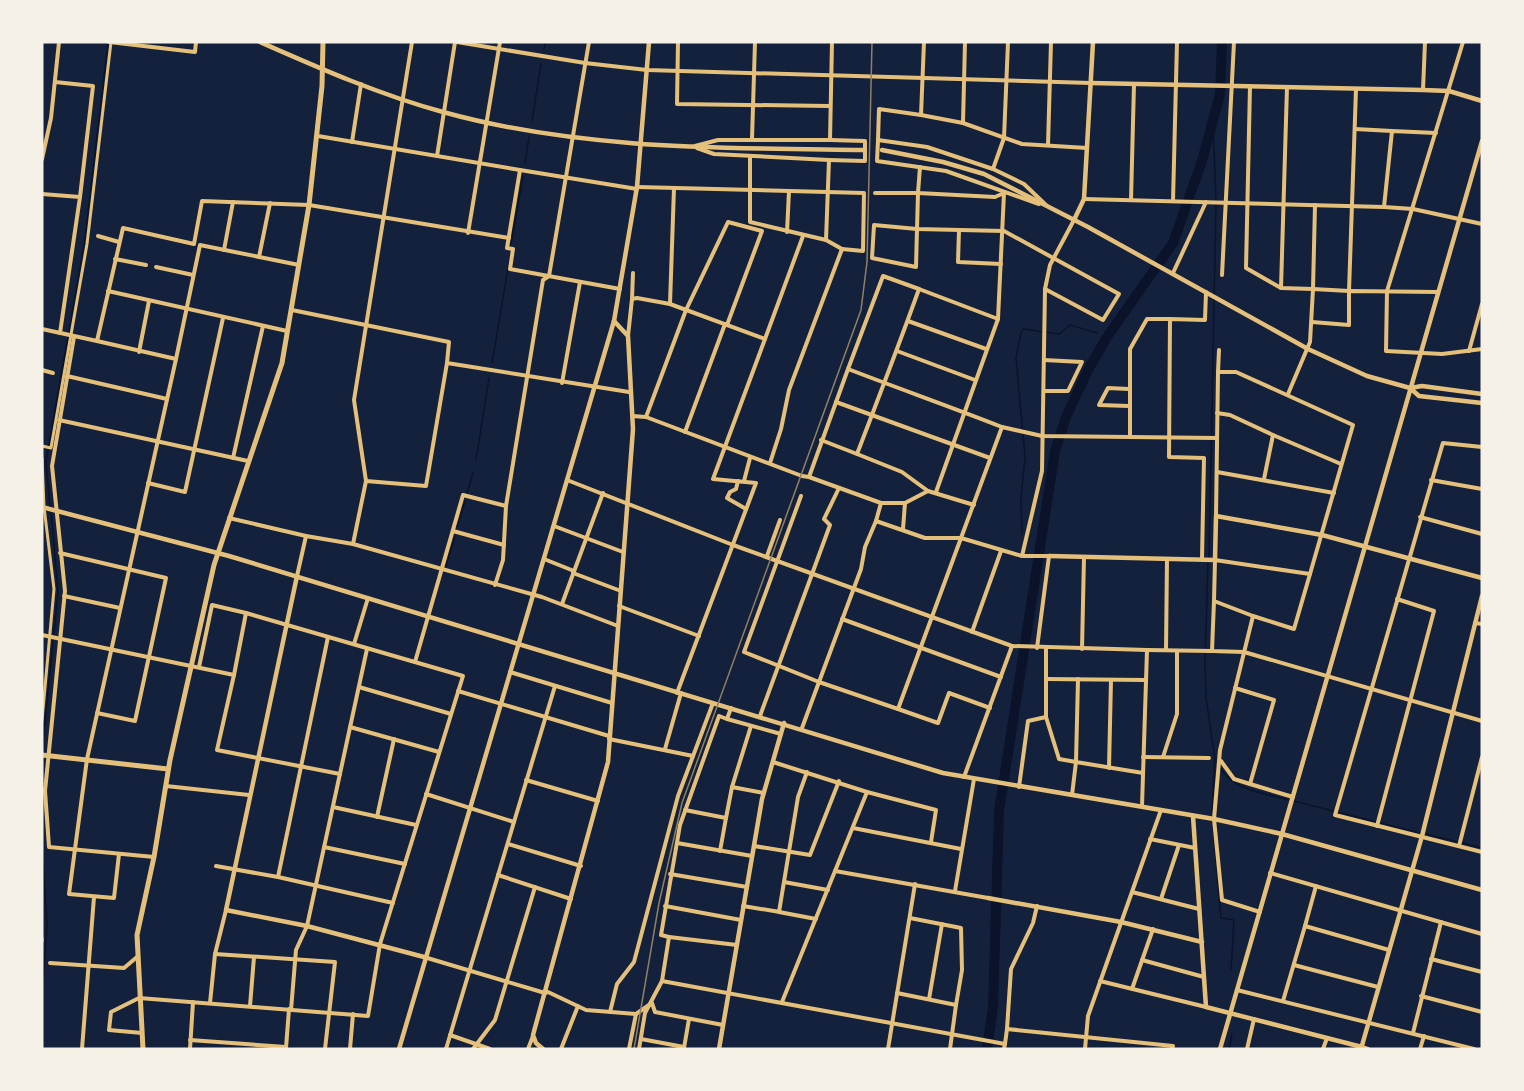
<svg xmlns="http://www.w3.org/2000/svg" width="1524" height="1091" font-family="'DM Sans',sans-serif">
<style>
.lines{fill:none;stroke-linecap:round;stroke-linejoin:round}
.stream{stroke:#0b132b;stroke-width:1.5}
.river{stroke:#0b132b;stroke-width:10}
.pedestrian{stroke:#e5c07b;stroke-width:3}
.minor{stroke:#e5c07b;stroke-width:4}
.tertiary{stroke:#e5c07b;stroke-width:4.5}
.secondary{stroke:#e5c07b;stroke-width:5}
.rail{stroke:#918062;stroke-width:1.5}
</style>
<rect width="100%" height="100%" fill="#14213d"/>
<g class="lines">
<g class="stream">
<polyline points="544,49 545,42"/>
<polyline points="1213,120 1216,200"/>
<polyline points="532,121 541,64"/>
<polyline points="525,163 529,137"/>
<polyline points="511,244 523,176"/>
<polyline points="492,363 510,256"/>
<polyline points="476,460 489,378"/>
<polyline points="467,493 473,473"/>
<polyline points="50,508 46,461 84,246 108,43"/>
<polyline points="457,527 465,501"/>
<polyline points="1022,534 1021,498 1025,457 1016,358 1021,332 1024,329 1059,334 1070,325 1097,333"/>
<polyline points="1209,557 1216,205"/>
<polyline points="1208,562 1205,663 1206,698 1215,759 1212,812"/>
<polyline points="446,566 455,536"/>
<polyline points="42,752 58,592 51,512"/>
<path d="M 1220,768 C 1235,791 1264,793 1289,800"/>
<polyline points="1294,801 1420,833"/>
<polyline points="1213,827 1221,918 1234,920 1231,970"/>
<polyline points="1425,834 1458,842"/>
<polyline points="1462,843 1482,848"/>
<polyline points="42,846 47,926 42,997"/>
<polyline points="1229,1049 1232,1034"/>
</g>
<polyline class="river" points="987,1049 993,1007 999,811 1055,451 1066,417 1088,370 1107,337 1173,243 1202,161 1220,94 1222,42"/>
<g class="pedestrian">
<polyline points="42,446 51,448 87,244 111,42"/>
<polyline points="42,458 44,507 54,589 42,720"/>
<polyline points="42,938 42,941"/>
</g>
<g class="minor">
<polyline points="109,42 195,52 196,42"/>
<polyline points="412,42 354,400 366,481 353,544 542,597 618,626"/>
<polyline points="457,42 585,63 647,70 1091,83"/>
<polyline points="678,42 677,104 829,106"/>
<polyline points="1008,42 1004,138 993,169 927,147 878,140 877,161 946,171 1039,204"/>
<polyline points="1463,42 1387,291 1386,351 1442,354 1482,349"/>
<polyline points="55,82 93,86 80,197"/>
<polyline points="1250,86 1246,268 1281,288 1313,289 1315,205"/>
<polyline points="1423,90 1425,42"/>
<polyline points="921,115 963,123 1022,144 1087,148"/>
<polyline points="963,123 965,42"/>
<polyline points="1355,129 1392,131"/>
<polyline points="318,136 520,170 507,248 513,249 510,269 620,289"/>
<polyline points="752,139 755,42"/>
<polyline points="878,140 879,109 921,115 924,42"/>
<polyline points="352,142 361,84"/>
<polyline points="1048,145 1051,42"/>
<polyline points="695,146 718,140 830,140 832,42"/>
<polyline points="697,148 714,154 829,160 826,240"/>
<polyline points="437,156 455,42"/>
<polyline points="750,156 750,222 826,240 842,249"/>
<polyline points="42,159 51,118 59,42"/>
<polyline points="829,160 865,161 865,141 830,140"/>
<polyline points="993,169 1024,184 1047,206"/>
<polyline points="520,170 637,189"/>
<polyline points="637,187 864,193 863,251 842,249 789,390 781,429 770,463"/>
<polyline points="875,193 918,193 917,229 1004,231 1119,294 1103,320 1045,289"/>
<polyline points="42,194 80,197 60,333"/>
<polyline points="1084,199 1384,207 1413,209 1482,224"/>
<polyline points="1131,200 1134,84"/>
<polyline points="1173,201 1177,42"/>
<polyline points="1384,207 1392,131 1436,133"/>
<polygon points="874,225 917,229 916,267 872,258"/>
<polyline points="959,230 958,262 1001,264"/>
<polyline points="787,232 789,191"/>
<polyline points="468,233 500,42"/>
<polyline points="98,236 119,242"/>
<polyline points="224,250 233,202"/>
<polyline points="259,257 270,203"/>
<polyline points="115,259 146,265"/>
<polyline points="156,267 193,275"/>
<polyline points="1173,273 1206,202"/>
<polyline points="1222,275 1234,42"/>
<polyline points="1281,288 1287,87"/>
<polyline points="919,289 998,319 1004,193 995,197 918,193 920,167"/>
<polyline points="108,291 287,331"/>
<polyline points="632,299 633,273"/>
<polyline points="670,304 674,188"/>
<polyline points="292,310 449,342 447,363 629,392"/>
<polyline points="908,321 986,349"/>
<polyline points="1312,322 1349,325 1349,291 1438,292"/>
<polyline points="42,329 97,341 123,228 194,244 202,201 309,205 509,238"/>
<polyline points="628,336 632,299 637,298 670,304 765,339 713,479 756,483 677,693"/>
<polyline points="74,337 52,466 65,591 45,791 49,847 154,857"/>
<polyline points="765,339 803,236"/>
<polyline points="97,341 176,359 87,759 69,894 114,898 119,854"/>
<polyline points="897,351 975,380"/>
<polyline points="1469,351 1482,304"/>
<polyline points="139,352 149,301"/>
<polyline points="176,359 200,245 299,265"/>
<polyline points="1044,360 1082,362 1068,391 1045,391"/>
<polyline points="42,370 53,373"/>
<polyline points="1218,372 1219,350"/>
<polyline points="67,376 167,399"/>
<polyline points="562,383 580,282"/>
<polyline points="1129,389 1108,388 1099,405 1129,406"/>
<polyline points="1288,394 1310,342 1313,289 1349,291 1356,89"/>
<polyline points="836,402 990,458"/>
<polyline points="1217,413 1230,415 1273,435"/>
<polyline points="632,416 646,417 802,476 809,477 848,369"/>
<polyline points="646,417 686,310 728,222 762,231 727,325"/>
<polyline points="59,420 248,461"/>
<polyline points="1002,427 1042,436 1217,438"/>
<polyline points="685,432 725,324"/>
<polyline points="1130,436 1130,349 1147,319 1170,319"/>
<path d="M 821,440 L 857,454 C 878,399 899,345 919,289 L 883,276 L 848,369 C 900,389 951,407 1002,427 L 961,538 L 925,538 L 876,521"/>
<polyline points="1482,447 1443,443 1442,446 1335,815 1482,852"/>
<polyline points="857,454 902,472 928,491"/>
<polyline points="233,458 263,326"/>
<polyline points="1217,472 1334,493"/>
<polyline points="809,477 881,503 905,503 928,491 974,505"/>
<polyline points="1264,479 1273,435 1341,464"/>
<polyline points="567,480 733,545 1012,646 1147,650 1142,806"/>
<polyline points="1431,480 1482,489"/>
<polyline points="366,481 426,486 447,363"/>
<polyline points="738,481 736,489 730,492 727,498 746,509"/>
<polyline points="744,481 750,458"/>
<polyline points="148,483 185,492 223,318"/>
<polyline points="936,492 998,319"/>
<polyline points="801,496 744,652 819,682 861,569 865,547 876,521 881,503"/>
<polyline points="1216,516 1218,372 1236,372 1353,425 1310,574"/>
<polyline points="1420,517 1482,534"/>
<polyline points="229,518 306,536 353,544"/>
<polyline points="554,526 623,552"/>
<polyline points="903,529 905,503"/>
<polyline points="453,531 504,545"/>
<polyline points="60,553 166,578 135,721 97,713"/>
<polyline points="767,556 780,520"/>
<polyline points="1023,556 1049,556 1037,648"/>
<polyline points="544,559 574,571"/>
<polyline points="1202,559 1204,458 1169,457 1170,319 1205,320 1206,292"/>
<polyline points="573,573 621,591"/>
<polyline points="297,576 306,536"/>
<polyline points="495,585 503,560 506,506"/>
<polyline points="64,596 120,608"/>
<polyline points="1214,601 1212,651 1244,652 1482,721"/>
<polyline points="562,604 603,493"/>
<polyline points="619,606 699,636"/>
<polyline points="1253,616 1294,629 1310,574 1215,560 1214,601 1253,616 1220,750 1214,819 1222,900 1260,912"/>
<polyline points="842,619 1001,677"/>
<polyline points="1475,623 1482,624"/>
<polyline points="972,632 1001,551"/>
<polyline points="42,635 234,675 217,750 340,774"/>
<polyline points="354,644 368,598"/>
<polyline points="1082,649 1084,557"/>
<polyline points="1147,650 1212,651"/>
<polyline points="1166,650 1167,559"/>
<polyline points="415,662 463,495 506,506 543,280 549,276 589,42"/>
<polyline points="199,667 212,605 246,613"/>
<polyline points="510,672 612,703"/>
<polyline points="1046,679 1145,680"/>
<polyline points="1078,679 1076,762 1143,773"/>
<polyline points="359,687 451,714"/>
<polyline points="458,691 609,736"/>
<polyline points="898,709 938,723 949,693 990,708"/>
<polyline points="760,716 830,525 824,519 839,488"/>
<polyline points="1046,717 1059,759 1076,762 1072,795"/>
<polyline points="727,719 781,734"/>
<polyline points="350,727 439,752"/>
<polyline points="802,728 819,682 898,709 961,538 1022,556 1042,471 1045,289 1050,265 1074,220"/>
<polyline points="609,739 693,756"/>
<polyline points="665,749 681,693"/>
<polyline points="1143,757 1209,758"/>
<polyline points="1163,757 1177,714 1177,651"/>
<polyline points="1221,761 1234,779 1250,784 1274,700 1235,688"/>
<polyline points="773,762 867,792 782,1002"/>
<polyline points="1109,768 1111,680"/>
<polyline points="807,772 798,797 779,912 816,919"/>
<polyline points="964,777 1012,646"/>
<polyline points="526,780 598,801"/>
<polyline points="1250,784 1293,797"/>
<polyline points="166,786 249,795"/>
<polyline points="732,787 751,726"/>
<polyline points="1019,787 1028,721 1046,717 1046,648"/>
<polyline points="867,792 936,810 931,842"/>
<polyline points="426,794 514,822 446,1049"/>
<polyline points="333,807 416,825"/>
<polyline points="685,810 726,818 732,787 764,793"/>
<polyline points="377,817 394,739"/>
<polyline points="514,822 555,686"/>
<polyline points="1377,826 1434,611 1397,599"/>
<polyline points="853,828 961,849"/>
<polyline points="1150,839 1195,848"/>
<polyline points="677,843 752,856"/>
<polyline points="508,844 581,866"/>
<polyline points="754,846 810,855 839,781"/>
<polyline points="1459,846 1482,757"/>
<polyline points="324,847 405,864"/>
<polyline points="720,851 726,818"/>
<polyline points="216,866 278,877 393,903"/>
<polyline points="835,871 988,898"/>
<polyline points="1270,873 1482,934"/>
<polyline points="670,874 747,887"/>
<polyline points="498,875 571,899"/>
<polyline points="278,877 328,637"/>
<polyline points="784,882 828,890"/>
<polyline points="955,891 974,779"/>
<polyline points="1132,892 1199,909"/>
<polyline points="1161,899 1179,845"/>
<polyline points="665,906 741,920"/>
<polyline points="743,906 780,912"/>
<polyline points="1037,906 1033,923 1011,969 1007,1029 1173,1046 1172,1049"/>
<polyline points="910,918 961,928 962,970 956,1005"/>
<polyline points="1305,926 1316,886"/>
<polyline points="669,937 737,945"/>
<polyline points="215,954 335,962 325,1049"/>
<polyline points="424,957 545,993 548,992 586,1010 636,1014 652,1003 655,1012 723,1025"/>
<polyline points="1431,959 1482,972"/>
<polyline points="1142,960 1204,977"/>
<polyline points="50,963 124,968 137,957"/>
<polyline points="1294,965 1378,987"/>
<polyline points="662,981 1005,1044 1004,1049"/>
<polyline points="1100,981 1206,1007"/>
<polyline points="1132,989 1153,929"/>
<polyline points="1237,990 1474,1049"/>
<polyline points="897,993 956,1005 950,1049"/>
<polyline points="1421,996 1482,1012"/>
<polyline points="929,999 942,924"/>
<polyline points="1283,1001 1305,926 1389,950"/>
<polyline points="210,1003 215,954 226,910"/>
<polyline points="250,1006 254,957"/>
<polyline points="291,1010 296,950 307,926 367,649"/>
<polyline points="610,1012 617,984 634,962 678,796 713,703"/>
<polyline points="142,1033 109,1030 111,1012 139,998 368,1016 380,944 463,676 246,613 234,675"/>
<polyline points="1413,1033 1441,922"/>
<polyline points="450,1035 490,1049"/>
<polyline points="641,1039 684,1047"/>
<polyline points="190,1040 286,1047"/>
<polyline points="1005,1044 1007,1029"/>
<polyline points="1362,1047 1368,1049"/>
<polyline points="286,1048 289,1009"/>
<polyline points="684,1048 689,1019"/>
<polyline points="82,1049 94,897"/>
<polyline points="190,1049 193,1002"/>
<polyline points="350,1049 353,1014"/>
<polyline points="473,1049 495,1020 535,887"/>
<polyline points="528,1049 533,1036"/>
<polyline points="561,1049 578,1006"/>
<polyline points="629,1049 636,1014"/>
<polyline points="639,1049 645,1013 662,981 669,937 661,935 680,825 719,716 727,719 731,708"/>
<polyline points="888,1049 915,884"/>
<polyline points="1085,1049 1088,1016 1161,810"/>
<polyline points="1247,1049 1254,1019"/>
<polyline points="1323,1049 1327,1038"/>
<polyline points="1420,1049 1424,1036"/>
</g>
<g class="tertiary">
<path d="M 260,42 C 319,68 380,95 443,112 C 580,150 723,148 863,150"/>
<polyline points="1091,83 1423,90 1449,91 1482,101"/>
<polyline points="882,150 943,162 984,174 1088,227 1308,349 1367,376 1410,388 1422,386 1482,394"/>
<polyline points="1074,220 1084,199 1093,42"/>
<polyline points="1410,388 1419,396 1482,403"/>
<polyline points="42,507 229,556 943,773 1214,819 1282,834 1482,890"/>
<polyline points="1049,556 1215,560 1216,516 1322,535 1482,578"/>
<polyline points="297,576 226,910 307,926 424,957"/>
<polyline points="1193,816 1206,1007 1362,1047"/>
<polyline points="988,898 1121,922 1202,942"/>
<polyline points="399,1049 614,321 637,187 649,42"/>
<polyline points="543,1049 536,1043 533,1035 608,762 633,429 628,336 614,321"/>
<polyline points="719,1049 762,799 784,723"/>
<polyline points="1220,1049 1482,141"/>
<polyline points="1361,1049 1422,836 1482,596"/>
</g>
<g class="secondary">
<polyline points="42,755 168,769"/>
<polyline points="143,1049 137,935 154,857 170,760 214,565 282,363 309,205 322,86 323,42"/>
</g>
<polyline class="rail" points="634,1049 659,903 682,803 861,310 867,262 872,42"/>
</g>
<rect width="1524" height="1091" fill="none" stroke="#f6f1e7" stroke-width="87"/>
</svg>
